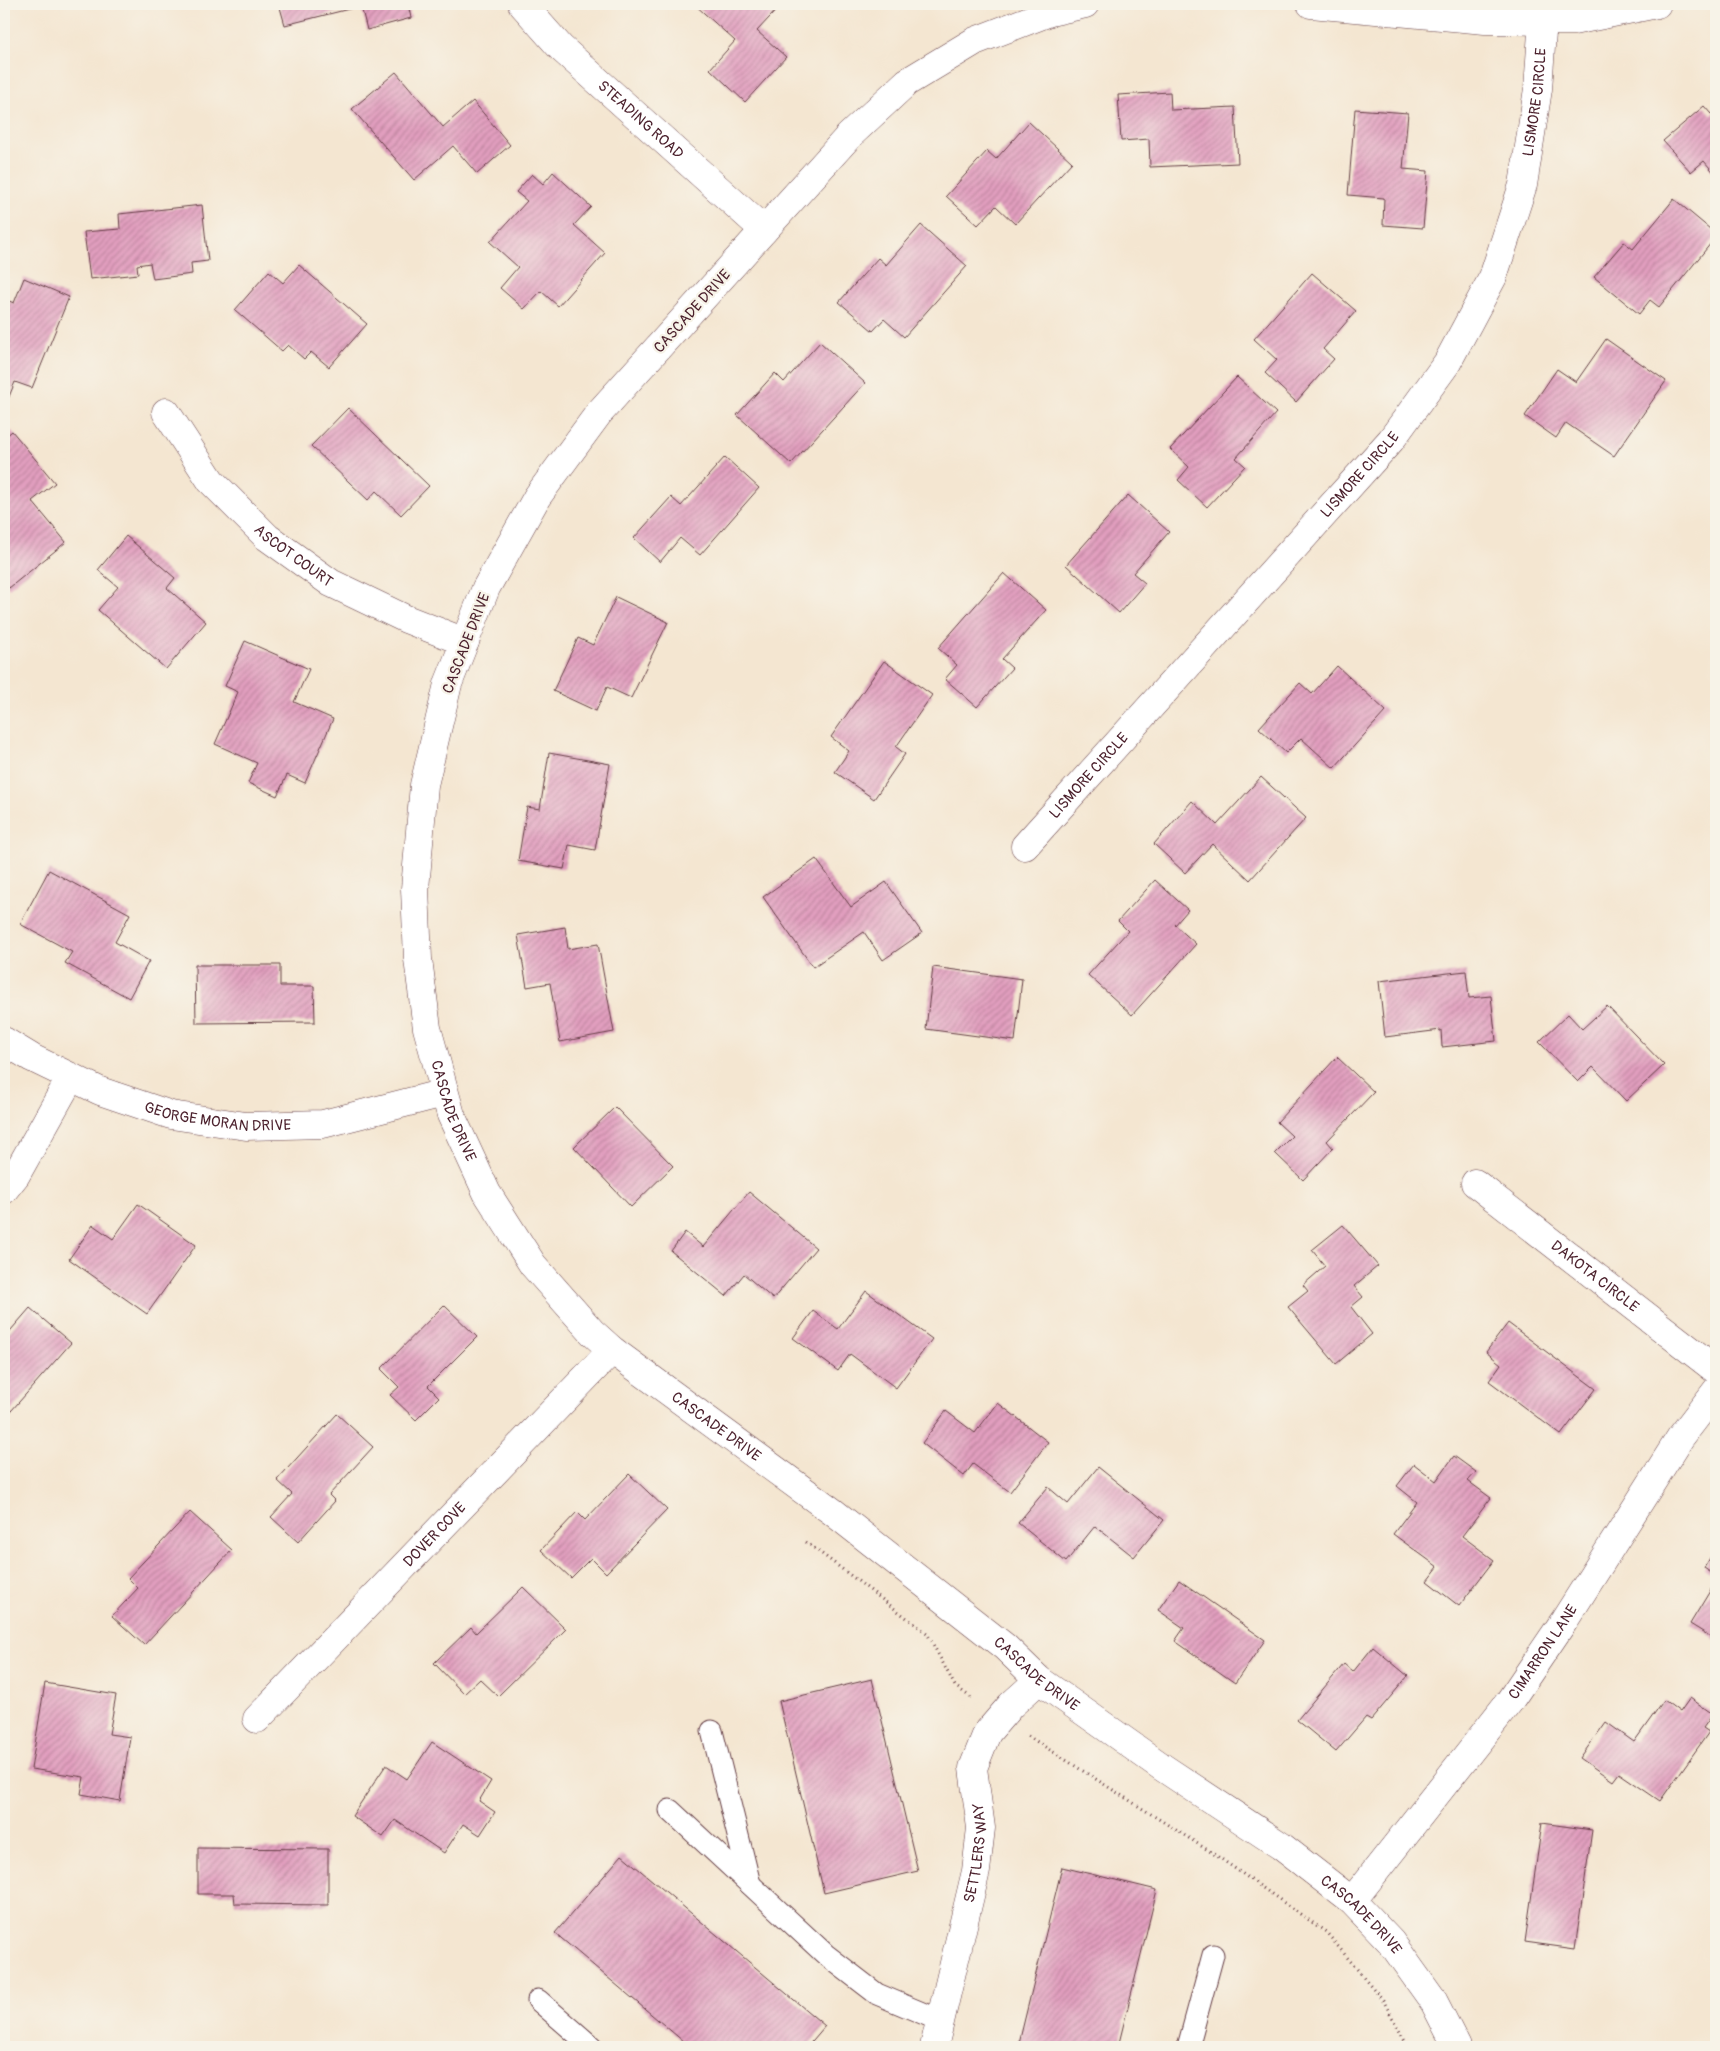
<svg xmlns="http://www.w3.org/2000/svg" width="1720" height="2051" font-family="Pangolin,sans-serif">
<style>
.building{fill:url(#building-hatch)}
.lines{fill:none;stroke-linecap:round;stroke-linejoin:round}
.lane-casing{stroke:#643d44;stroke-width:23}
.street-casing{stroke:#643d44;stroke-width:29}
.path{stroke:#643d44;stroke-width:3;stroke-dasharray:1 4;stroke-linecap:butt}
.lane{stroke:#fff;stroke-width:21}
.street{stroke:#fff;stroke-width:28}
.labels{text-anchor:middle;stroke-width:4.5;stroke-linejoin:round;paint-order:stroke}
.street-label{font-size:15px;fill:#4a1f2b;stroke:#f7f3e8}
</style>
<defs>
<pattern id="building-hatch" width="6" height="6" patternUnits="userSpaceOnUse" patternTransform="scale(1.25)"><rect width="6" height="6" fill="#e29fbf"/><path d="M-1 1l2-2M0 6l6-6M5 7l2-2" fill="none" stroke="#b9819b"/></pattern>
</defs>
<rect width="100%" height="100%" fill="#f7f3e8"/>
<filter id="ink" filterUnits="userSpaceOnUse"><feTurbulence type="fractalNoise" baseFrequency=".02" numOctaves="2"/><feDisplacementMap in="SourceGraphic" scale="10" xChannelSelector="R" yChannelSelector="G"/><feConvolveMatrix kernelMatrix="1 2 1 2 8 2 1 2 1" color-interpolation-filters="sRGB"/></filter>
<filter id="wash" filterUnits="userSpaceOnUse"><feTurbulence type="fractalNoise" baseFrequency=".0096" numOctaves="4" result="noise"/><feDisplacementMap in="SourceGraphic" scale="20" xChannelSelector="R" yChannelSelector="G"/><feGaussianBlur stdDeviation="1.12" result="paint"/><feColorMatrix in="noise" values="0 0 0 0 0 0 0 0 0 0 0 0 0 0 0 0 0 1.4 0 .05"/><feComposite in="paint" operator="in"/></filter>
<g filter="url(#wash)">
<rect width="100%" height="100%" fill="#f4e6d1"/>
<g id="blocks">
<g class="building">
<polygon points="279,4 408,4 411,18 367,30 361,6 285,25"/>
<polygon points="694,4 782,4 757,31 786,57 745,102 710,69 735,41"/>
<polygon points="396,72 443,127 473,101 510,145 477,174 453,146 414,180 352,109"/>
<polygon points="1170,92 1171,110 1235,107 1238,163 1150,167 1149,139 1121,141 1118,95"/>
<polygon points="1704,106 1711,114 1716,110 1716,175 1704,161 1691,172 1663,141"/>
<polygon points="1355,109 1408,113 1403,169 1428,171 1423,228 1383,225 1384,198 1348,195"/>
<polygon points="1029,122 1072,162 1015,224 996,206 978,225 946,196 987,151 996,159"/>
<polygon points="553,172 591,207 574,225 605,253 558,306 541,291 524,309 500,288 518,267 490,242 527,201 516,192 532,174 543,184"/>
<polygon points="1674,199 1716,234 1716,237 1659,307 1650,300 1639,314 1594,277 1624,242 1633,249"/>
<polygon points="202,205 208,261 191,263 192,274 153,279 150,263 137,265 138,274 90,279 84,232 120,229 119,214"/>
<polygon points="921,225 967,266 904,337 884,319 873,331 839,302 878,258 886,265"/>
<polygon points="299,265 367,324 329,367 311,352 304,359 288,345 282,351 235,310 269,271 283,283"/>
<polygon points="1312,273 1356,311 1323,349 1334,359 1296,402 1265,373 1277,360 1254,339"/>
<polygon points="24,278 69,297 32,388 15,382 8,399 4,398 4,299 14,303"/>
<polygon points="1606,339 1666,381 1614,456 1566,423 1556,438 1525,416 1557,369 1576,382"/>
<polygon points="820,342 865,383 791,464 737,415 775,373 784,382"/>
<polygon points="1237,377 1276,413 1236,458 1245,466 1207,507 1178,480 1189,467 1170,449"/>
<polygon points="348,408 429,486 401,515 376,491 368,500 311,446"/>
<polygon points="12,431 55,483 32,501 66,542 9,588 4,581 4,438"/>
<polygon points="725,457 759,488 700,555 680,538 660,562 634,538 671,497 681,506"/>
<polygon points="1128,495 1169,532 1133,573 1145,583 1119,613 1066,565"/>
<polygon points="126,536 175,578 167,588 206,622 166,669 98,610 118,587 98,570"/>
<polygon points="1004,573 1046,610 1002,659 1012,668 977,707 945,679 957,665 938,648"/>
<polygon points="616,597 668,622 631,698 607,687 596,711 553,691 578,638 593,645"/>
<polygon points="245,641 309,669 294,702 333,719 305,783 287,775 277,796 248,783 257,763 215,744 238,692 225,686"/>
<polygon points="884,661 932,695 896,747 905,754 874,799 835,772 849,751 831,737"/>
<polygon points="1337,666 1386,711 1334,768 1301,738 1286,753 1259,728 1300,683 1312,694"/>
<polygon points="549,753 610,764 595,850 569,845 564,869 518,861 527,807 540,809"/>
<polygon points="1261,777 1306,818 1250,880 1212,844 1185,873 1154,844 1192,801 1217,825"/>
<polygon points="816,859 851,907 886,882 922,933 883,960 864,932 813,967 763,897"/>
<polygon points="49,870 130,914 115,942 149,961 129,998 65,963 72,952 20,924"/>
<polygon points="1155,880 1188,910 1175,925 1196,944 1132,1015 1088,975 1128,931 1118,921"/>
<polygon points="565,927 568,949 598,944 614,1032 560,1042 550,983 527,987 518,935"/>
<polygon points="195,965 280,965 280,986 314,986 315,1022 196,1023"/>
<polygon points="933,967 1022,979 1015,1041 926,1029"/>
<polygon points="1466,971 1469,998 1491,996 1496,1041 1442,1047 1441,1030 1385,1037 1379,981"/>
<polygon points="1607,1006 1664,1065 1626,1101 1593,1067 1578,1082 1539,1042 1568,1014 1582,1029"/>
<polygon points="1337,1057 1374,1092 1327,1141 1333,1148 1303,1180 1275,1153 1292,1136 1277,1122"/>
<polygon points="615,1107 673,1166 631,1207 574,1147"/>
<polygon points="749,1192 816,1248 773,1299 744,1274 726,1296 671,1251 685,1232 703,1247"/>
<polygon points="138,1204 196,1245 147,1314 69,1259 93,1225 113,1239"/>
<polygon points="1343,1225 1378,1266 1354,1286 1363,1297 1351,1307 1372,1334 1336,1364 1288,1307 1308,1291 1303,1285 1325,1266 1312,1250"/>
<polygon points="866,1291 932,1339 896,1388 850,1354 838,1371 793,1338 813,1311 838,1329"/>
<polygon points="444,1305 477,1337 428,1386 439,1397 416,1420 390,1395 399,1387 381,1369"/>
<polygon points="30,1308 71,1343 4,1419 4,1338"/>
<polygon points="1508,1323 1596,1389 1561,1435 1489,1381 1501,1364 1486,1352"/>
<polygon points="998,1403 1048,1442 1010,1492 973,1464 964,1476 922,1443 946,1411 975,1433"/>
<polygon points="337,1414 373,1447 329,1495 335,1501 298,1542 271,1517 292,1494 277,1480"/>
<polygon points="1454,1456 1476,1472 1468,1481 1491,1498 1462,1536 1494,1560 1459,1606 1427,1581 1438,1567 1393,1534 1417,1502 1397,1486 1414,1464 1436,1481"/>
<polygon points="1098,1467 1164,1520 1134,1557 1095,1526 1066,1562 1018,1523 1048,1487 1068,1504"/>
<polygon points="629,1474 667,1510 606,1573 591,1558 571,1578 541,1550 577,1512 585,1520"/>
<polygon points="190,1512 232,1550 144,1645 112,1616 138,1588 128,1578"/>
<polygon points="1716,1548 1716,1576 1704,1568"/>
<polygon points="1179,1580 1265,1640 1235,1683 1175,1641 1184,1628 1158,1610"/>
<polygon points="1716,1581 1716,1640 1690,1624"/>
<polygon points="523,1587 566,1629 498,1696 480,1679 464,1694 434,1663 471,1627 476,1633"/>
<polygon points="1373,1647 1408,1676 1371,1720 1366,1717 1336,1752 1297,1720 1344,1664 1353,1672"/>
<polygon points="872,1679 918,1871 824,1893 779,1701"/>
<polygon points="45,1683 116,1695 109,1734 130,1737 120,1801 81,1794 84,1777 31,1769"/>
<polygon points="1690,1698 1713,1714 1703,1728 1709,1732 1660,1801 1619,1773 1613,1781 1580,1758 1606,1722 1634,1742 1664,1700 1680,1712"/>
<polygon points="432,1742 491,1781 479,1801 495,1812 480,1835 463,1824 444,1853 395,1820 383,1837 352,1816 386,1765 407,1779"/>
<polygon points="1542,1823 1592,1830 1575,1949 1525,1942"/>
<polygon points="198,1848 328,1849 328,1905 235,1904 234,1894 198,1894"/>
<polygon points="622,1855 825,2026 807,2047 690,2047 555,1933"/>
<polygon points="1062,1867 1157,1890 1118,2047 1018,2047"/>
</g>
</g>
</g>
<g filter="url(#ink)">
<use href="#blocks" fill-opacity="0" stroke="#643d44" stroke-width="1"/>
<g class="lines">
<g class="lane-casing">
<g id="lane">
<polyline points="712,1731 750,1884"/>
<polyline points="670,1810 825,1954 877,1994 941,2021"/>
<polyline points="538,2000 592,2047"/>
<polyline points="1188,2047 1213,1955"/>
</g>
</g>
<g class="street-casing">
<g id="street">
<path id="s1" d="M 522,4 L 561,48 L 764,230"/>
<path id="s2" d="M 1085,4 L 1050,12 L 975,41 L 907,82 L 849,136 L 599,413 L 537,497 L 486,588 L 448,684 L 424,785 L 415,889 L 418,959 L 427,1028 L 451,1115 L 487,1193 L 533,1265 L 592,1332 L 612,1350 L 833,1512 L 1005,1647 L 1039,1680 L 1162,1767 L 1281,1846 L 1352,1901 L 1391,1942 L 1434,2002 L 1457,2047"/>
<polyline points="1311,4 1485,20 1542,21 1573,21 1657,4"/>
<path id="s3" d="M 166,412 L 211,481 L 267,537 L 331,583 L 406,619 L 465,642"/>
<path id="s4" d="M 1025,846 L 1391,440 L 1447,363 L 1493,277 L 1523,185 L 1538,89 L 1544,4"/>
<path id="s5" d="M 4,1041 L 32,1058 L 100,1091 L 171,1115 L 246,1126 L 323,1124 L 444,1093"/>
<path id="s6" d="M 1475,1183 L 1716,1370"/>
<polyline points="4,1190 16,1175 71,1077"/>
<path id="s7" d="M 257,1719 L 612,1350"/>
<path id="s8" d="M 1352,1901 L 1509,1702 L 1564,1621 L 1680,1438 L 1716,1391"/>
<path id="s9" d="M 934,2047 L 976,1871 L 981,1828 L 973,1768 L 987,1733 L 1011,1705 L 1039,1680"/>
</g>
</g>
<g class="path">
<polyline points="806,1542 927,1633 955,1686 973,1699"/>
<polyline points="1028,1736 1217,1856 1326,1932 1383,2000 1408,2047"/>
</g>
<use href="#lane" class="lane"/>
<use href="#street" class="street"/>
</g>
</g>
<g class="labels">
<g class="street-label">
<text dy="5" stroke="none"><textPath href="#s4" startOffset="920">LISMORE CIRCLE</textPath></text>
<text dy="5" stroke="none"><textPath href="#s1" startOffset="166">STEADING ROAD</textPath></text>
<text transform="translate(692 311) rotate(-48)" y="5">CASCADE DRIVE</text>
<text dy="5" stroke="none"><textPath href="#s4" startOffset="500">LISMORE CIRCLE</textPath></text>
<text dy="5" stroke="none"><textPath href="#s3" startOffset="194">ASCOT COURT</textPath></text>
<text transform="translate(466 643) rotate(-69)" y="5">CASCADE DRIVE</text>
<text dy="5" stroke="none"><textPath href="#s4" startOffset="95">LISMORE CIRCLE</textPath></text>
<text dy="5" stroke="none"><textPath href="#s2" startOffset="1395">CASCADE DRIVE</textPath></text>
<text dy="5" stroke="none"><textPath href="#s5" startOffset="230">GEORGE MORAN DRIVE</textPath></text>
<text dy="5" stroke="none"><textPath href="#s6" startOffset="152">DAKOTA CIRCLE</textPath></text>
<text dy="5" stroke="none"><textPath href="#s2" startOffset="1815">CASCADE DRIVE</textPath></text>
<text dy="5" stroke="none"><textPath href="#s7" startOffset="256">DOVER COVE</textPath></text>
<text dy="5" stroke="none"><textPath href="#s8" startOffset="314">CIMARRON LANE</textPath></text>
<text dy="5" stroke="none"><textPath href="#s2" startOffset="2220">CASCADE DRIVE</textPath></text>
<text dy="5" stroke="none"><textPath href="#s9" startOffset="199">SETTLERS WAY</textPath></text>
<text dy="5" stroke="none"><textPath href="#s2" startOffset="2625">CASCADE DRIVE</textPath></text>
</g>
</g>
<rect width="1720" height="2051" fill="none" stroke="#f7f3e8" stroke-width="20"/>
</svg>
